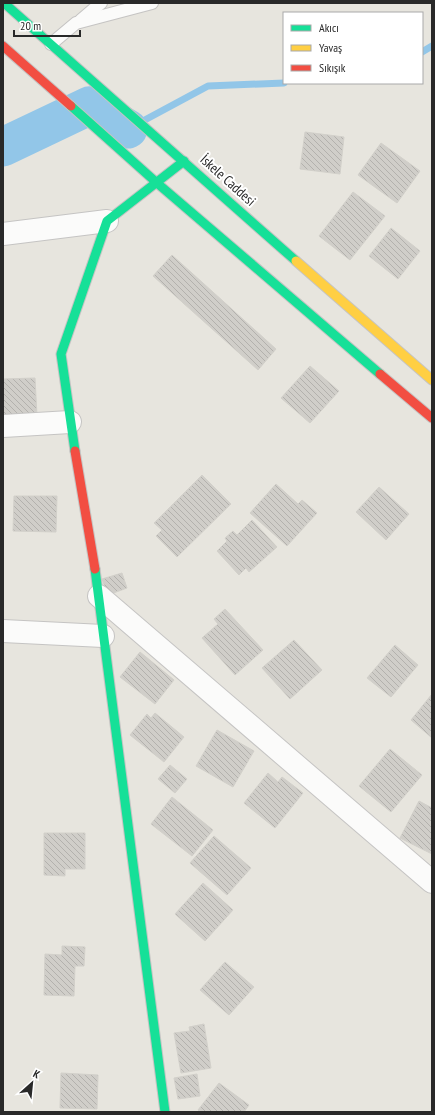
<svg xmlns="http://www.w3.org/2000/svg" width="435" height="1115" font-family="'PT Sans Narrow',sans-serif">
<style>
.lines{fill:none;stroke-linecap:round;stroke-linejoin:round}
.stream{stroke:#92c6e8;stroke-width:7}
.river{stroke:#92c6e8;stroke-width:39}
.building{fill:url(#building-back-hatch);stroke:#d2d0ca}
.lane-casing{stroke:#c5c4c3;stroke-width:14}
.street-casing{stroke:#c5c4c3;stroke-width:24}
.fast-casing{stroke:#c5c4c3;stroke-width:11}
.slow-casing{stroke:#c5c4c3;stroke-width:11}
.jam-casing{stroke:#c5c4c3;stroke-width:11}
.lane{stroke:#fbfbfa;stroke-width:12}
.street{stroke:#fbfbfa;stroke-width:22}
.fast{stroke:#16e098;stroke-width:9}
.slow{stroke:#ffcf43;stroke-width:9}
.jam{stroke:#f24e42;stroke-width:9}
.labels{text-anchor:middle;stroke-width:4;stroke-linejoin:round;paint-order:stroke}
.street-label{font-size:14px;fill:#292929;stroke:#fff}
</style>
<defs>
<pattern id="building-back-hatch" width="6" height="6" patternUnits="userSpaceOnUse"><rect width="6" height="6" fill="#d0cec9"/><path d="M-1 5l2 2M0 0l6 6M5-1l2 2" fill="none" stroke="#b3b1ad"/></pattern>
</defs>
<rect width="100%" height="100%" fill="#e7e5de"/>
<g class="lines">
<g class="stream">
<polyline points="422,52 432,46"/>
<polyline points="128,129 208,86 284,83"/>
</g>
<polyline class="river" points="3,147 89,106 128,129"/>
</g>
<g class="building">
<polygon points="305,132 344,137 340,174 300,169"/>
<polygon points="381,143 420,171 397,203 358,175"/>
<polygon points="353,192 385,216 350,260 319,236"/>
<polygon points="391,228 420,251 398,279 369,256"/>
<polygon points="172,255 276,349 258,370 153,276"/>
<polygon points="310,366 339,391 310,423 281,398"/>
<polygon points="35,378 37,416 3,418 3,379"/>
<polygon points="202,475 231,504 177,557 156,536 162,530 154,523"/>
<polygon points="276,484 298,504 302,500 317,513 287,546 250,513"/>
<polygon points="379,487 409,514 386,540 356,512"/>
<polygon points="14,496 57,496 56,532 13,531"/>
<polygon points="252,520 277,547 249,572 246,568 239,575 217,551 227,541 225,538 233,531 237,535"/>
<polygon points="122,573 127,588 108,595 102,579"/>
<polygon points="225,609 263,650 235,675 202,638 218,624 214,619"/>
<polygon points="294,640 322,670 290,699 262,668"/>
<polygon points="395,645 418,665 391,697 367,678"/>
<polygon points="140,652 174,680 155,704 120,677"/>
<polygon points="432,694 432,738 411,720"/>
<polygon points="155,713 184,737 164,762 130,735 147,714 151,718"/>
<polygon points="217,730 254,751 233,787 196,766"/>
<polygon points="390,749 422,775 391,812 359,786"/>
<polygon points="170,765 187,779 175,793 158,779"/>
<polygon points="268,773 278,782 282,777 303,793 275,828 244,803"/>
<polygon points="172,797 213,830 192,856 151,824"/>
<polygon points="419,801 432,808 432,854 400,838"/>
<polygon points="44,833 85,833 85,869 65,869 65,876 44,875"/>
<polygon points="214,836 251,868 227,895 190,863"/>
<polygon points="203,883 233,910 205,941 175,914"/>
<polygon points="62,946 85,947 84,966 75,966 74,996 44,995 45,954 62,955"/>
<polygon points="225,962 254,987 229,1015 200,990"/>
<polygon points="204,1024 211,1068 181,1073 174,1033 190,1031 189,1027"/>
<polygon points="61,1073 98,1075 97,1109 60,1108"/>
<polygon points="197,1074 200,1096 178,1099 174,1078"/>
<polygon points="219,1083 249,1105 244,1112 201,1112 198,1110"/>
</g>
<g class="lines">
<g class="lane-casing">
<g id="lane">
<polyline points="81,20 101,3"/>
<polyline points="51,44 76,23 152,3"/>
</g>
</g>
<g class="street-casing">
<g id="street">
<polyline points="3,234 107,221"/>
<polyline points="3,426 70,422"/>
<polyline points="99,596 432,882"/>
<polyline points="3,631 103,636"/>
</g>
</g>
<g class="fast-casing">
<g id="fast">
<polyline points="4,3 296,261"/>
<polyline points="71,106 157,183 380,374"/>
<polyline points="75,451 61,354 107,221 184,161"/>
<polyline points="95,569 165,1112"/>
</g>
</g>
<g class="slow-casing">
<polyline id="slow" points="296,261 432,380"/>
</g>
<g class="jam-casing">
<g id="jam">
<polyline points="3,46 71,106"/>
<polyline points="380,374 432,418"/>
<polyline points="75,451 95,569"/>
</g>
</g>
<use href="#lane" class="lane"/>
<use href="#street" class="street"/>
<use href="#fast" class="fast"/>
<use href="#slow" class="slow"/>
<use href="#jam" class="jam"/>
</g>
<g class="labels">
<g class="street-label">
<text transform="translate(228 180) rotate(42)" y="5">İskele Caddesi</text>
</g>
</g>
<rect width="435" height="1115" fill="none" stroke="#292929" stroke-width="8"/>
<rect x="283" y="12" width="140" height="72" fill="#ffffff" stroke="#a9a9a9"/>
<rect x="291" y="25" width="20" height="6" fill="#16e098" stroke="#a9a9a9"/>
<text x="319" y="32" font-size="12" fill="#292929">Akıcı</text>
<rect x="291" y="45" width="20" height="6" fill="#ffcf43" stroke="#a9a9a9"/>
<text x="319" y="52" font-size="12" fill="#292929">Yavaş</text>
<rect x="291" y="65" width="20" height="6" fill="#f24e42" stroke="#a9a9a9"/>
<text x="319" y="72" font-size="12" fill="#292929">Sıkışık</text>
<g transform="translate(32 1083) rotate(27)" stroke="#ffffff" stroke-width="3" paint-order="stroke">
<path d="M0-3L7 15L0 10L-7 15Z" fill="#292929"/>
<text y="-6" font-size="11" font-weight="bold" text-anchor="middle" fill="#292929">K</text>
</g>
<path d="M14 30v6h66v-6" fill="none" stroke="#292929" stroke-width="2"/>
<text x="20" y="30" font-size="12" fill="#292929" stroke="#ffffff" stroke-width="3" paint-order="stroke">20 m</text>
</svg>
